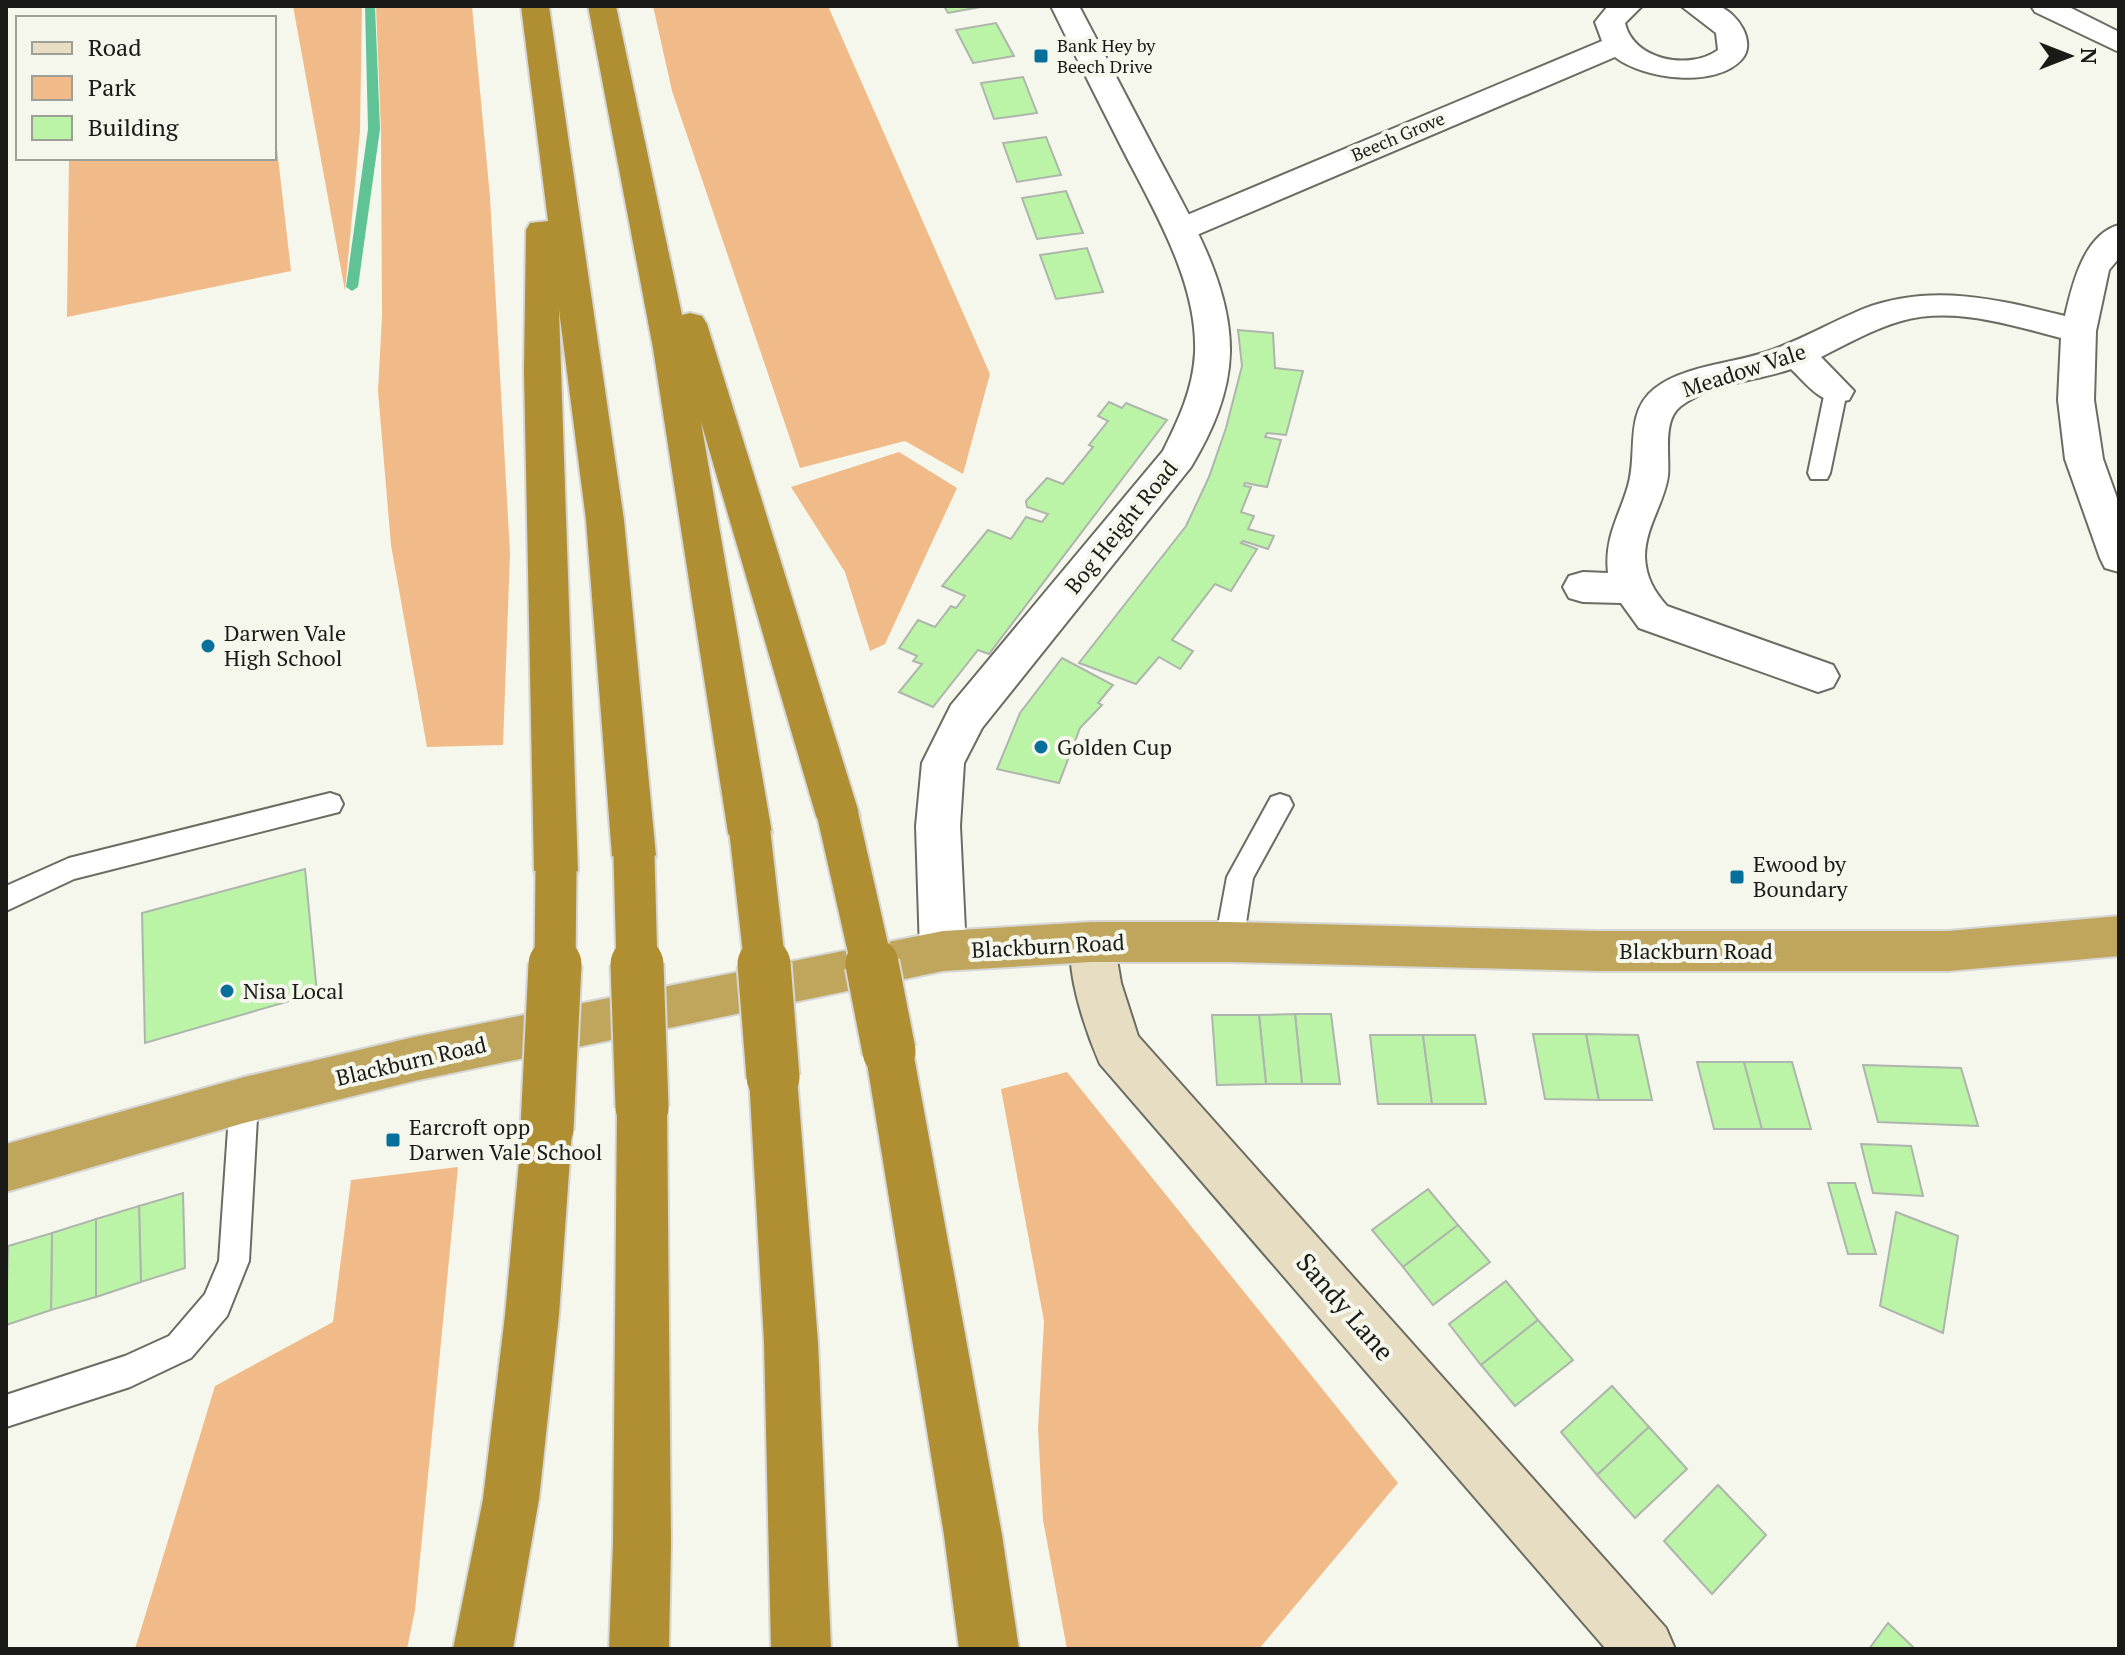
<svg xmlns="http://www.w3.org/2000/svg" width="2125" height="1655" font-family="'PT Serif',serif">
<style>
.green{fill:#f0bb88}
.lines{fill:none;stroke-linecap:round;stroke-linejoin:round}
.stream{fill:#60c396;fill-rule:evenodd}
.building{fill:#bbf3a7;stroke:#aeb5ac;stroke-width:2}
.service-casing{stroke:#6b6c62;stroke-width:4}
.minor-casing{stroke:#6b6c62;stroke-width:4}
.tertiary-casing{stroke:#6b6c62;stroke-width:4}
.secondary-casing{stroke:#6b6c62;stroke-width:4}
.trunk-casing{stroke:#d6d6d5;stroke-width:4}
.motorway-casing{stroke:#d6d6d5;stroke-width:4}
.service{fill:#fff;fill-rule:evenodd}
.minor{fill:#fff;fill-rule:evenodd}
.tertiary{fill:#fff;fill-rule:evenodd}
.secondary{fill:#e7ddc2;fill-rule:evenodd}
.trunk{fill:#c0a65c;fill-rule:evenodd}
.motorway{fill:#b08f33;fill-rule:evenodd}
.motorway-bridge-far1-casing{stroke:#d6d6d5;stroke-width:45;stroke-linecap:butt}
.motorway-bridge-casing{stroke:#d6d6d5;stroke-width:57;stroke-linecap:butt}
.motorway-bridge-far1{stroke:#b08f33;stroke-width:41}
.motorway-bridge{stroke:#b08f33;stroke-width:53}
.poi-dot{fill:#066f9c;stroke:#f6f7ec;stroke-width:3}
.labels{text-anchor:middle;stroke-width:8;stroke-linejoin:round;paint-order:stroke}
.far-poi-label{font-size:18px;fill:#1a1a16;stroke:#f6f7ec;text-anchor:start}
.far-street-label{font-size:18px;fill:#1a1a16;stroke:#f6f7ec}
.street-label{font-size:22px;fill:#1a1a16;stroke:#f6f7ec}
.poi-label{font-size:22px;fill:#1a1a16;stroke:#f6f7ec;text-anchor:start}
.near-street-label{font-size:26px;fill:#1a1a16;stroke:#f6f7ec}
</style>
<rect width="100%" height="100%" fill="#f6f7ec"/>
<g class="green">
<polygon points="293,6 362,6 360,131 345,291"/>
<polygon points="376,6 472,6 490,197 510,553 503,745 427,747 391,545 378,391 382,316 381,131"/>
<polygon points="653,6 828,6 990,374 963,474 905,441 800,468 672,91"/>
<polygon points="274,122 291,271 67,317 69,158 274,158"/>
<polygon points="899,452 957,488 885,644 870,651 845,572 791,487"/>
<polygon points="1067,1072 1398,1483 1259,1649 1067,1649 1043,1520 1038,1429 1044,1321 1001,1089"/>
<polygon points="458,1167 415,1610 407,1649 135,1649 215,1386 333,1322 351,1180"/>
</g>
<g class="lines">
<polygon class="stream" points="365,6 375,6 380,129 358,287 352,291 346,287 368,129"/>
</g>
<g class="building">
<polygon points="944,6 986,6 948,13"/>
<polygon points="996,23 1014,56 973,63 956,30"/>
<polygon points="1023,77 1037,113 994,119 981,83"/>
<polygon points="1046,137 1061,175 1017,182 1003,143"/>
<polygon points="1066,191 1083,233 1037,239 1022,198"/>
<polygon points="1087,248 1103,292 1056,299 1040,255"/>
<polygon points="1238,330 1273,333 1275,368 1303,371 1286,435 1267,433 1265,437 1281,440 1267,487 1245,483 1244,486 1251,487 1241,512 1254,516 1248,529 1274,536 1268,549 1243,541 1241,543 1257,549 1231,591 1215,584 1172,640 1193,651 1180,669 1159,657 1136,684 1079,663 1186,526 1209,477 1226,428 1242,366"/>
<polygon points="1109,402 1122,408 1126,403 1167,420 989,654 978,650 933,707 899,692 922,664 913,661 917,656 899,648 918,620 935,627 951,606 956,608 965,596 942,586 988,530 1011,539 1026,517 1042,522 1048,514 1027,507 1026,501 1047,478 1063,484 1093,447 1089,445 1108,421 1098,416"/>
<polygon points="1062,658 1113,685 1098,703 1102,705 1080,728 1059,783 997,769 1020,713"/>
<polygon points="305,869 317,993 145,1043 142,913"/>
<polygon points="1295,1014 1331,1014 1340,1084 1302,1084"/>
<polygon points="1295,1014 1302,1084 1266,1084 1259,1015"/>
<polygon points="1212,1015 1259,1015 1266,1084 1217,1085"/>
<polygon points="1533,1034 1586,1034 1599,1100 1545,1099"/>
<polygon points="1586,1034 1638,1035 1652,1100 1599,1100"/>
<polygon points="1370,1035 1423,1035 1432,1104 1378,1104"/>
<polygon points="1423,1035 1475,1035 1486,1104 1432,1104"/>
<polygon points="1697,1062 1744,1062 1762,1129 1714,1129"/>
<polygon points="1744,1062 1792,1062 1811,1129 1762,1129"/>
<polygon points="1863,1065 1961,1068 1978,1126 1878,1122"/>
<polygon points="1861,1144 1911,1146 1923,1196 1873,1193"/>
<polygon points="1828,1183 1855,1183 1876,1254 1848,1254"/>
<polygon points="1428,1189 1458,1225 1403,1267 1372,1230"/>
<polygon points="183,1193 185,1268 141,1282 139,1206"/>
<polygon points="139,1206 141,1282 96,1297 96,1219"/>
<polygon points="1896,1212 1958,1236 1943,1333 1880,1306"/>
<polygon points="96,1219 96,1297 51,1310 52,1233"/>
<polygon points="1458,1225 1490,1262 1433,1305 1403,1267"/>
<polygon points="52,1233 51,1310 6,1325 8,1246"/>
<polygon points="1506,1281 1538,1320 1481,1365 1449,1324"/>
<polygon points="1538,1320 1573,1360 1515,1406 1481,1365"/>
<polygon points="1612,1386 1649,1427 1597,1475 1561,1432"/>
<polygon points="1649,1427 1687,1469 1635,1518 1597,1475"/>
<polygon points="1718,1485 1766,1535 1712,1594 1664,1541"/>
<polygon points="1888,1623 1915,1649 1869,1649"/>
</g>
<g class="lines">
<g class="service-casing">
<g id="service">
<polygon points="1836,384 1843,386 1847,391 1830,473 1827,479 1811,479 1808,473 1825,391 1829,386"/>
<polygon points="330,793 339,796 343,804 339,812 74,879 6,911 6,886 69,858"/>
<polygon points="1280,794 1289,797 1293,805 1253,878 1243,942 1239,950 1229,954 1219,950 1215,942 1227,877 1271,797"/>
<polygon points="244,1086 254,1090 258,1100 249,1261 227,1316 191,1358 130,1387 6,1427 6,1395 125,1356 169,1336 205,1294 219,1261 230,1100 234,1090"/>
</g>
</g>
<g class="minor-casing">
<g id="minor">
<path d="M 1608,6 L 1642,6 L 1625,23 C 1633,60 1689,71 1718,50 L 1716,33 L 1681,6 C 1691,6 1708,3 1718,6 C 1737,12 1757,42 1742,59 C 1716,89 1643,79 1615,57 L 1192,237 L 1180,240 L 1168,237 L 1164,230 L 1168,223 L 1602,41 L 1595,22 Z"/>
<polygon points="2031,6 2067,6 2119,32 2119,52 2035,12"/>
<path d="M 2119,225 L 2119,258 L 2109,270 L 2096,331 L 2094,400 L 2103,459 L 2119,504 L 2119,572 L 2105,568 L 2100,558 L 2065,459 L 2058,400 L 2061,338 C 2011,325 1953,306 1901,321 C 1873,329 1847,344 1821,357 L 1854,391 L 1849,400 C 1822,407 1809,386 1791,369 C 1756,381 1711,383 1681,406 C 1662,420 1670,455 1668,476 C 1664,504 1645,527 1645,557 C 1646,578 1654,591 1667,606 L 1833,665 L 1839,676 L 1833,687 L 1818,692 L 1639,628 L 1621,603 L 1583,602 L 1569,598 L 1563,587 L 1569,576 L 1583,572 L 1608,573 C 1604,538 1619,517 1628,486 C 1638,454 1624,413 1654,389 C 1683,366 1729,364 1763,353 C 1798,342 1829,323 1863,309 C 1931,283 1997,299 2065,316 C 2072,285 2084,234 2119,225 Z"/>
</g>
</g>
<g class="tertiary-casing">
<path id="tertiary" d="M 1051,6 L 1079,6 C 1104,53 1128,100 1153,147 C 1185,209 1231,280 1230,352 C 1229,394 1212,432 1191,467 L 982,728 L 964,763 L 960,826 L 966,951 L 959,965 L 943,971 L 927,965 L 920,951 L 916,826 L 922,763 L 951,705 L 1163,451 C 1179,419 1193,389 1195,353 C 1198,282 1153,209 1122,148 C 1098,101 1074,53 1051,6 Z"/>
</g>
<g class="secondary-casing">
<path id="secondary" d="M 1091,922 L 1107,928 L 1114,942 L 1121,983 L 1138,1036 L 1666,1628 L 1675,1649 L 1606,1649 L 1100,1064 C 1086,1032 1060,959 1075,928 Z"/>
</g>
<g class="trunk-casing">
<polygon id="trunk" points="2119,916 2119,956 1948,971 1599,971 1229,962 1091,962 943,971 414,1081 244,1123 6,1192 6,1144 244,1077 414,1037 943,931 1091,922 1229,922 1599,931 1948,931"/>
</g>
<g class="motorway-casing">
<g id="motorway">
<polygon points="521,6 549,6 624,520 656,856 650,869 634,875 618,869 612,856 586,520 559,310 578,871 572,885 556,890 540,885 534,871 524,371 526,230 530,223 548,221"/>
<polygon points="588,6 616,6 682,315 690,313 702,316 707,324 860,816 853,829 838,834 823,829 816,816 701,422 772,833 766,846 750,852 734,846 728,833 653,348"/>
<polygon points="889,1029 906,1035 913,1051 1002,1535 1019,1649 959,1649 944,1535 865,1051 872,1035"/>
<polygon points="773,1054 790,1061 797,1077 818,1342 831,1649 771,1649 764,1342 749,1077 756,1061"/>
<polygon points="642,1084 659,1091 667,1107 671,1543 669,1649 609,1649 613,1543 617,1107 625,1091"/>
<polygon points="547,1106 565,1112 572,1129 559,1315 539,1499 513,1649 453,1649 483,1499 505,1315 522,1129 529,1112"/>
</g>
</g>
<use href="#service" class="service"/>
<use href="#minor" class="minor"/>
<use href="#tertiary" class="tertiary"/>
<use href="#secondary" class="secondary"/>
<use href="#trunk" class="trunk"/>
<use href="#motorway" class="motorway"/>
<g class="motorway-bridge-far1-casing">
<g id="motorway-bridge-far1">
<polyline points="838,816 872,966"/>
<polyline points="750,833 765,966"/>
<polyline points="634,856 637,966"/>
<polyline points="555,966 556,871"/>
</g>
</g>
<g class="motorway-bridge-casing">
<g id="motorway-bridge">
<polyline points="637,964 642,1107"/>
<polyline points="764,964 773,1077"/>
<polyline points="872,964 889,1051"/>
<polyline points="547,1129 555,964"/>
</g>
</g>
<use href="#motorway-bridge-far1" class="motorway-bridge-far1"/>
<use href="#motorway-bridge" class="motorway-bridge"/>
</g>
<g class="poi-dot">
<rect x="1033" y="48" width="16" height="16" rx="4"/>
<circle cx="208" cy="646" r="8"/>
<circle cx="1041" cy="747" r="8"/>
<rect x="1729" y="869" width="16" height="16" rx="4"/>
<circle cx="227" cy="991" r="8"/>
<rect x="385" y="1132" width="16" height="16" rx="4"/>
</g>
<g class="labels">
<g class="far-poi-label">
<text x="1057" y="52">Bank Hey by<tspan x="1057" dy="21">Beech Drive</tspan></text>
</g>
<g class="far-street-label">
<text transform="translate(1398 137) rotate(-23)" y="6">Beech Grove</text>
</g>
<g class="street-label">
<text transform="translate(1744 370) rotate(-18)" y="8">Meadow Vale</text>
<text transform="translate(1121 527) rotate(-51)" y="8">Bog Height Road</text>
<text transform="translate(1048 946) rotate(-3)" y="8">Blackburn Road</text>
<text x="1696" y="959">Blackburn Road</text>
<text transform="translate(411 1061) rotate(-13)" y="8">Blackburn Road</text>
</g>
<g class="poi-label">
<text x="224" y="641">Darwen Vale<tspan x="224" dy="25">High School</tspan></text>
<text x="1057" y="755">Golden Cup</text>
<text x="1753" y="872">Ewood by<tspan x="1753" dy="25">Boundary</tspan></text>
<text x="243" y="999">Nisa Local</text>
<text x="409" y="1135">Earcroft opp<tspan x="409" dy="25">Darwen Vale School</tspan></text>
</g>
<g class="near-street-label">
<text transform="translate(1345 1307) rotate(49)" y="9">Sandy Lane</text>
</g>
</g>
<rect width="2125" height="1655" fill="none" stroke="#1a1a16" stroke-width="16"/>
<rect x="16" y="16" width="260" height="144" fill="#f6f7ec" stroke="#9e9f96" stroke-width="2"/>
<rect x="32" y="42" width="40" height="12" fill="#e7ddc2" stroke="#9e9f96" stroke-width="2"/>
<text x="88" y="56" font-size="24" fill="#1a1a16">Road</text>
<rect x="32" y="76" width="40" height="24" fill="#f0bb88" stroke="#9e9f96" stroke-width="2"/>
<text x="88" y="96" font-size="24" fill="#1a1a16">Park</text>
<rect x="32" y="116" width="40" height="24" fill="#bbf3a7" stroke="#9e9f96" stroke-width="2"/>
<text x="88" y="136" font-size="24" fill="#1a1a16">Building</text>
<g transform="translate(2069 56) rotate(90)" stroke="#f6f7ec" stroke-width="6" paint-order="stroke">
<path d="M0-6L14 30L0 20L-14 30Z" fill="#1a1a16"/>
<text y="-12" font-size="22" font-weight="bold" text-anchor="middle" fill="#1a1a16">N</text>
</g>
</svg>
